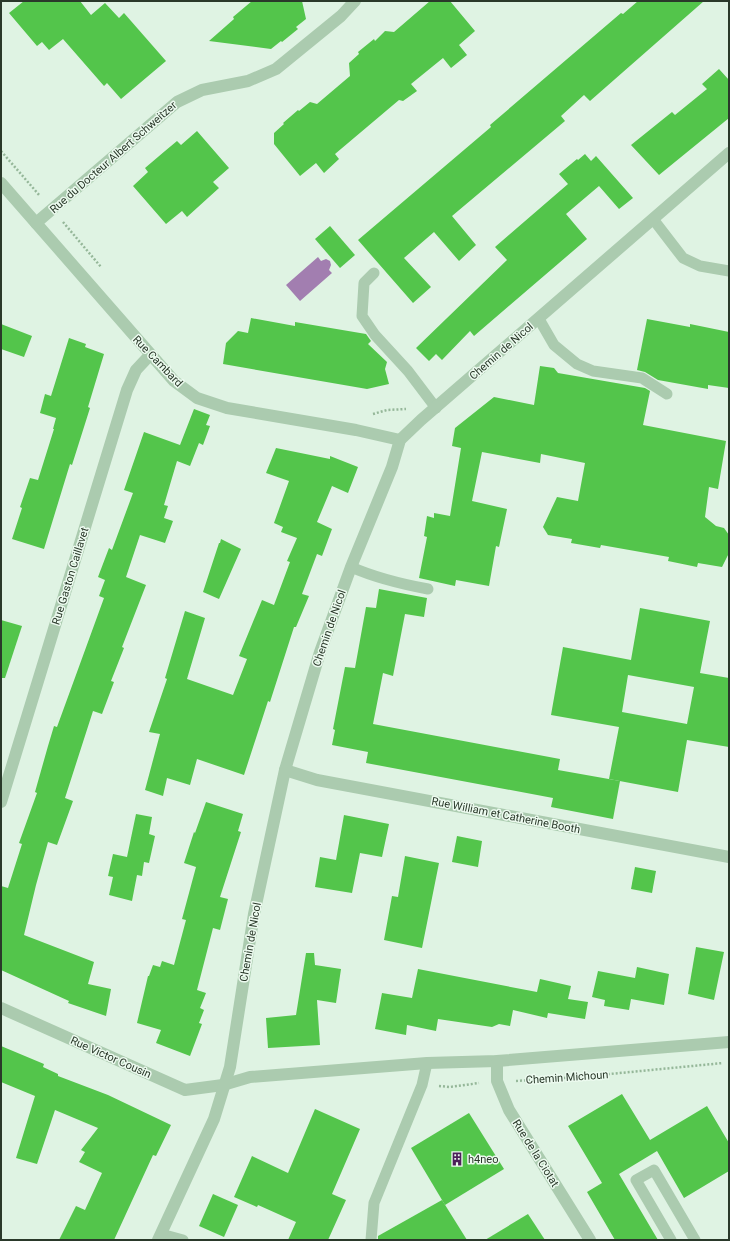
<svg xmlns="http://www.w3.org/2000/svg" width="730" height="1241" font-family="Roboto,sans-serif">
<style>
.water{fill:#a27eb0}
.building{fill:#53c54b;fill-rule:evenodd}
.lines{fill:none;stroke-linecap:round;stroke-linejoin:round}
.path{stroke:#95b799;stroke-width:2.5;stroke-dasharray:2 2;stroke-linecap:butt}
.lane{stroke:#abcbaf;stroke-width:11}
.street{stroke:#abcbaf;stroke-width:12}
.labels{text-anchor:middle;stroke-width:3;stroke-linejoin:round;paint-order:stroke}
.street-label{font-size:11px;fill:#2a392a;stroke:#ecfaef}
.poi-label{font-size:11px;fill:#2a392a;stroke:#ecfaef;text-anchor:start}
</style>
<rect width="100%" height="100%" fill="#dff3e3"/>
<polygon class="water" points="318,257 321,261 326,259 330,261 331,265 329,270 332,273 300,301 286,285"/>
<g class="building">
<polygon points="24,1 80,1 91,15 105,3 119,18 124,13 166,61 121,99 107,83 104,86 63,39 49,50 42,42 37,46 9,13"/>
<polygon points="252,1 302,1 306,19 296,27 298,29 282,42 281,41 271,49 209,41 234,19 233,17"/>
<polygon points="430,1 450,1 475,31 459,45 467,55 451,68 443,58 411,84 417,91 403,101 399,100 335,154 339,159 324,173 316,163 300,176 274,144 274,133 284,124 283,123 298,110 299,111 310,102 317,104 350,76 349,63 359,54 358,52 374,39 375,41 385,31 394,32"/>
<polygon points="638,1 704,1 590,101 584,95 561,116 565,121 452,216 476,245 459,261 434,232 404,258 431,287 413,303 358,240 451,161 491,127 490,125 621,13 623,14"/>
<polygon points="719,69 729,80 729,118 659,175 631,145 672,112 675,115 707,89 702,84"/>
<polygon points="197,131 229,168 213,182 219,188 187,217 182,211 166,224 133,186 148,172 145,168 165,151 177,141 181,145"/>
<polygon points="585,154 591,161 596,156 633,198 619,209 599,186 566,214 587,239 474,336 470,331 442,360 436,354 429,361 416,348 507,260 495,247 568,184 559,174 577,159 578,160"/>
<polygon points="330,226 355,255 340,268 315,239"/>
<polygon points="251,318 295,326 295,322 366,334 371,341 368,344 387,362 385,369 389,384 367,389 223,364 226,343 238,331 248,333"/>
<polygon points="647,319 690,327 690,324 729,332 729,388 708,385 708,389 658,380 645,372 637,370"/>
<polygon points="1,324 32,336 24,357 1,349"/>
<polygon points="69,338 86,344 85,347 104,354 88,407 90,408 72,465 70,464 44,549 12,539 22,508 20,507 30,478 38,480 54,429 53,429 56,418 40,413 45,394 51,396"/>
<polygon points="540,366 554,368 558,373 645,388 650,391 643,425 726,441 718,489 709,487 705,517 716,526 724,528 729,535 729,553 722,567 698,563 697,567 668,561 669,557 601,545 600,548 571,543 572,539 548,535 543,527 557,497 578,501 585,463 541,454 540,463 482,452 472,501 507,509 499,547 496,546 489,586 456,580 455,586 419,578 427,537 424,536 427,516 434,518 434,513 450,516 461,448 452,446 455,428 494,397 534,405"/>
<polygon points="194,409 210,415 206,425 210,426 203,445 199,443 190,466 177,461 164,505 168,506 164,518 173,521 165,543 140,535 126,577 146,585 122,647 124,648 111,681 114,682 102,714 93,711 65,798 73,801 57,845 48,842 36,885 24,935 94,962 88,984 111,989 106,1016 68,1003 69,1001 1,970 1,886 8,888 22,844 19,843 37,793 35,792 48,746 54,726 57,727 104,598 99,596 105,580 98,577 109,548 112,550 133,493 124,490 144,432 180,445"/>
<polygon points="276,448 330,459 330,456 358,467 348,493 332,486 317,522 332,529 322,556 317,554 302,594 309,596 296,627 294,627 270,702 268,701 244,775 197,759 190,785 167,778 163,796 145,790 160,734 149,732 167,679 165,678 185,611 205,618 187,679 233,695 247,659 239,656 262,600 274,605 290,562 287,561 297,538 281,532 283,527 274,523 289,481 266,473"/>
<polygon points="221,539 241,549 219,599 203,592 219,543 220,543"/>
<polygon points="379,589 427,598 424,617 405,614 393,676 383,673 373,724 560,759 558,770 620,781 613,819 551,807 553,798 366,763 368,752 332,745 335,730 333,729 345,667 355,668 366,607 376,608"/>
<path d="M 640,608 L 710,621 L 700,673 L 729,678 L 729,747 L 687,740 L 678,792 L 609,779 L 619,727 L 551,715 L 563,647 L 631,660 ZM 628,675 L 694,687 L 687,724 L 622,712 Z"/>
<polygon points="1,620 22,626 5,678 1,678"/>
<polygon points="206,802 243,814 238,831 241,832 220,897 228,899 220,930 213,928 197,990 206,993 200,1008 204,1010 199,1023 202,1024 190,1056 156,1043 161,1030 137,1023 148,976 149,976 153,965 160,967 162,961 174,965 186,920 182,919 196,867 184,863 194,832 195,833"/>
<polygon points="136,814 152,817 149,834 155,836 149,863 144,862 142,876 137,875 132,901 109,895 113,877 108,876 113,854 127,857"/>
<polygon points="344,815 389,824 382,857 360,853 352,893 315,887 320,857 336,860"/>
<polygon points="457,836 482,841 478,867 452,862"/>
<polygon points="405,856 439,863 422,948 384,940 392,896 398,897"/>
<polygon points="635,867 656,871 652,893 631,889"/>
<polygon points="696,947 724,952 714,1000 688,994"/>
<polygon points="306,953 314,953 315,965 341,969 336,1003 317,1000 320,1045 268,1048 266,1018 296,1015"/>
<polygon points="637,967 669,974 664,1005 631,999 629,1010 604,1006 605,1000 592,997 598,971 635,978"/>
<polygon points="418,969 537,992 540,979 571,986 568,999 588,1002 585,1019 548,1013 547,1018 513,1010 510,1026 499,1024 492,1027 438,1019 436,1031 407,1025 406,1035 375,1029 382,993 412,998"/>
<polygon points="1,1046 44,1064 43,1067 58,1074 58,1076 108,1095 171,1125 156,1156 153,1155 114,1240 59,1240 76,1206 85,1210 102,1173 79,1162 85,1152 81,1150 98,1128 55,1110 37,1164 16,1158 35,1096 1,1082"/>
<polygon points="622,1094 650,1140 707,1106 729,1143 729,1171 684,1198 657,1151 619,1174 658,1240 615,1240 587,1192 602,1183 568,1126"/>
<polygon points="315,1109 360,1129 332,1194 346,1200 328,1240 288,1240 296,1222 258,1205 257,1207 234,1197 252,1156 288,1173"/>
<polygon points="469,1113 504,1169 445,1205 411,1148"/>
<polygon points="213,1194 238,1205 224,1237 199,1226"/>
<polygon points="442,1200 467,1240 378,1240 378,1236"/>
<polygon points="528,1214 545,1240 485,1240"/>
</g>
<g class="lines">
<g class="path">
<polyline points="1,151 40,196"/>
<polyline points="63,222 101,267"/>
<polyline points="373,414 387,410 406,409"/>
<polyline points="516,1081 579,1077 723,1063"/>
<polyline points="439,1086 450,1087 479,1083"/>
</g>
<g class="lane">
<polyline points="653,219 683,258 700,266 729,271"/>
<polyline points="374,273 364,283 362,316 375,335 408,371 436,408"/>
<polyline points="539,319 554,345 577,364 593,371 642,378 667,394"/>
<path d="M 351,567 C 376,578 401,584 428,589"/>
<polyline points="161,1234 183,1240"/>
<polyline points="371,1240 374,1203 422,1085 427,1063"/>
<polyline points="671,1240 636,1180 654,1170 695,1240"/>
</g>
<g class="street">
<polyline points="1,183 174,381 197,398 227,408 356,430 400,440"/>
<polyline points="36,223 177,102 202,90 248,81 276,69 341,16 355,1"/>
<polyline points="285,770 317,780 729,857"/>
<polyline points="1,802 127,390 136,370 150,355"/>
<polyline points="1,1008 185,1090 223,1085 250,1077 427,1063 497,1061 729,1042"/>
<polyline points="497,1061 497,1081 509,1110 590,1240"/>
<polyline points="158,1240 214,1119 230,1067 254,914 285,770 320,652 351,567 392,467 400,440 421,420 729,153"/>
</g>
</g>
<defs>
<g id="building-bare" transform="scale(1.08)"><path d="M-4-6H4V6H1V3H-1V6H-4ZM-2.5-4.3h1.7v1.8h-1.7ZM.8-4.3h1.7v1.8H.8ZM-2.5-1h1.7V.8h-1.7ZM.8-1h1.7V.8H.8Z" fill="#4c205a" stroke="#ecfaef" stroke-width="2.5" paint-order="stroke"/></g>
</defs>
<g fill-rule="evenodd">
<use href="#building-bare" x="457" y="1159"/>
</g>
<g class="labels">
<g class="street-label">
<text transform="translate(113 157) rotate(-41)" y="4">Rue du Docteur Albert Schweitzer</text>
<text transform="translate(501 351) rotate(-41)" y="4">Chemin de Nicol</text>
<text transform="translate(158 361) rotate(46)" y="4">Rue Cambard</text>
<text transform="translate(70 576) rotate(-73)" y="4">Rue Gaston Caillavet</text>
<text transform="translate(329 628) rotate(-71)" y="4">Chemin de Nicol</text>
<text transform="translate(506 815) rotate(11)" y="4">Rue William et Catherine Booth</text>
<text transform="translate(250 942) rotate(-80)" y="4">Chemin de Nicol</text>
<text transform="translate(111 1057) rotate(24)" y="4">Rue Victor Cousin</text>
<text transform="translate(567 1077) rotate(-4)" y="4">Chemin Michoun</text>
<text transform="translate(536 1153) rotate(58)" y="4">Rue de la Ciotat</text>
</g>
<g class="poi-label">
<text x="468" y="1163">h4neo</text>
</g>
</g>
<rect width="730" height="1241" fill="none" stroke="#2a392a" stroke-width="4"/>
</svg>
